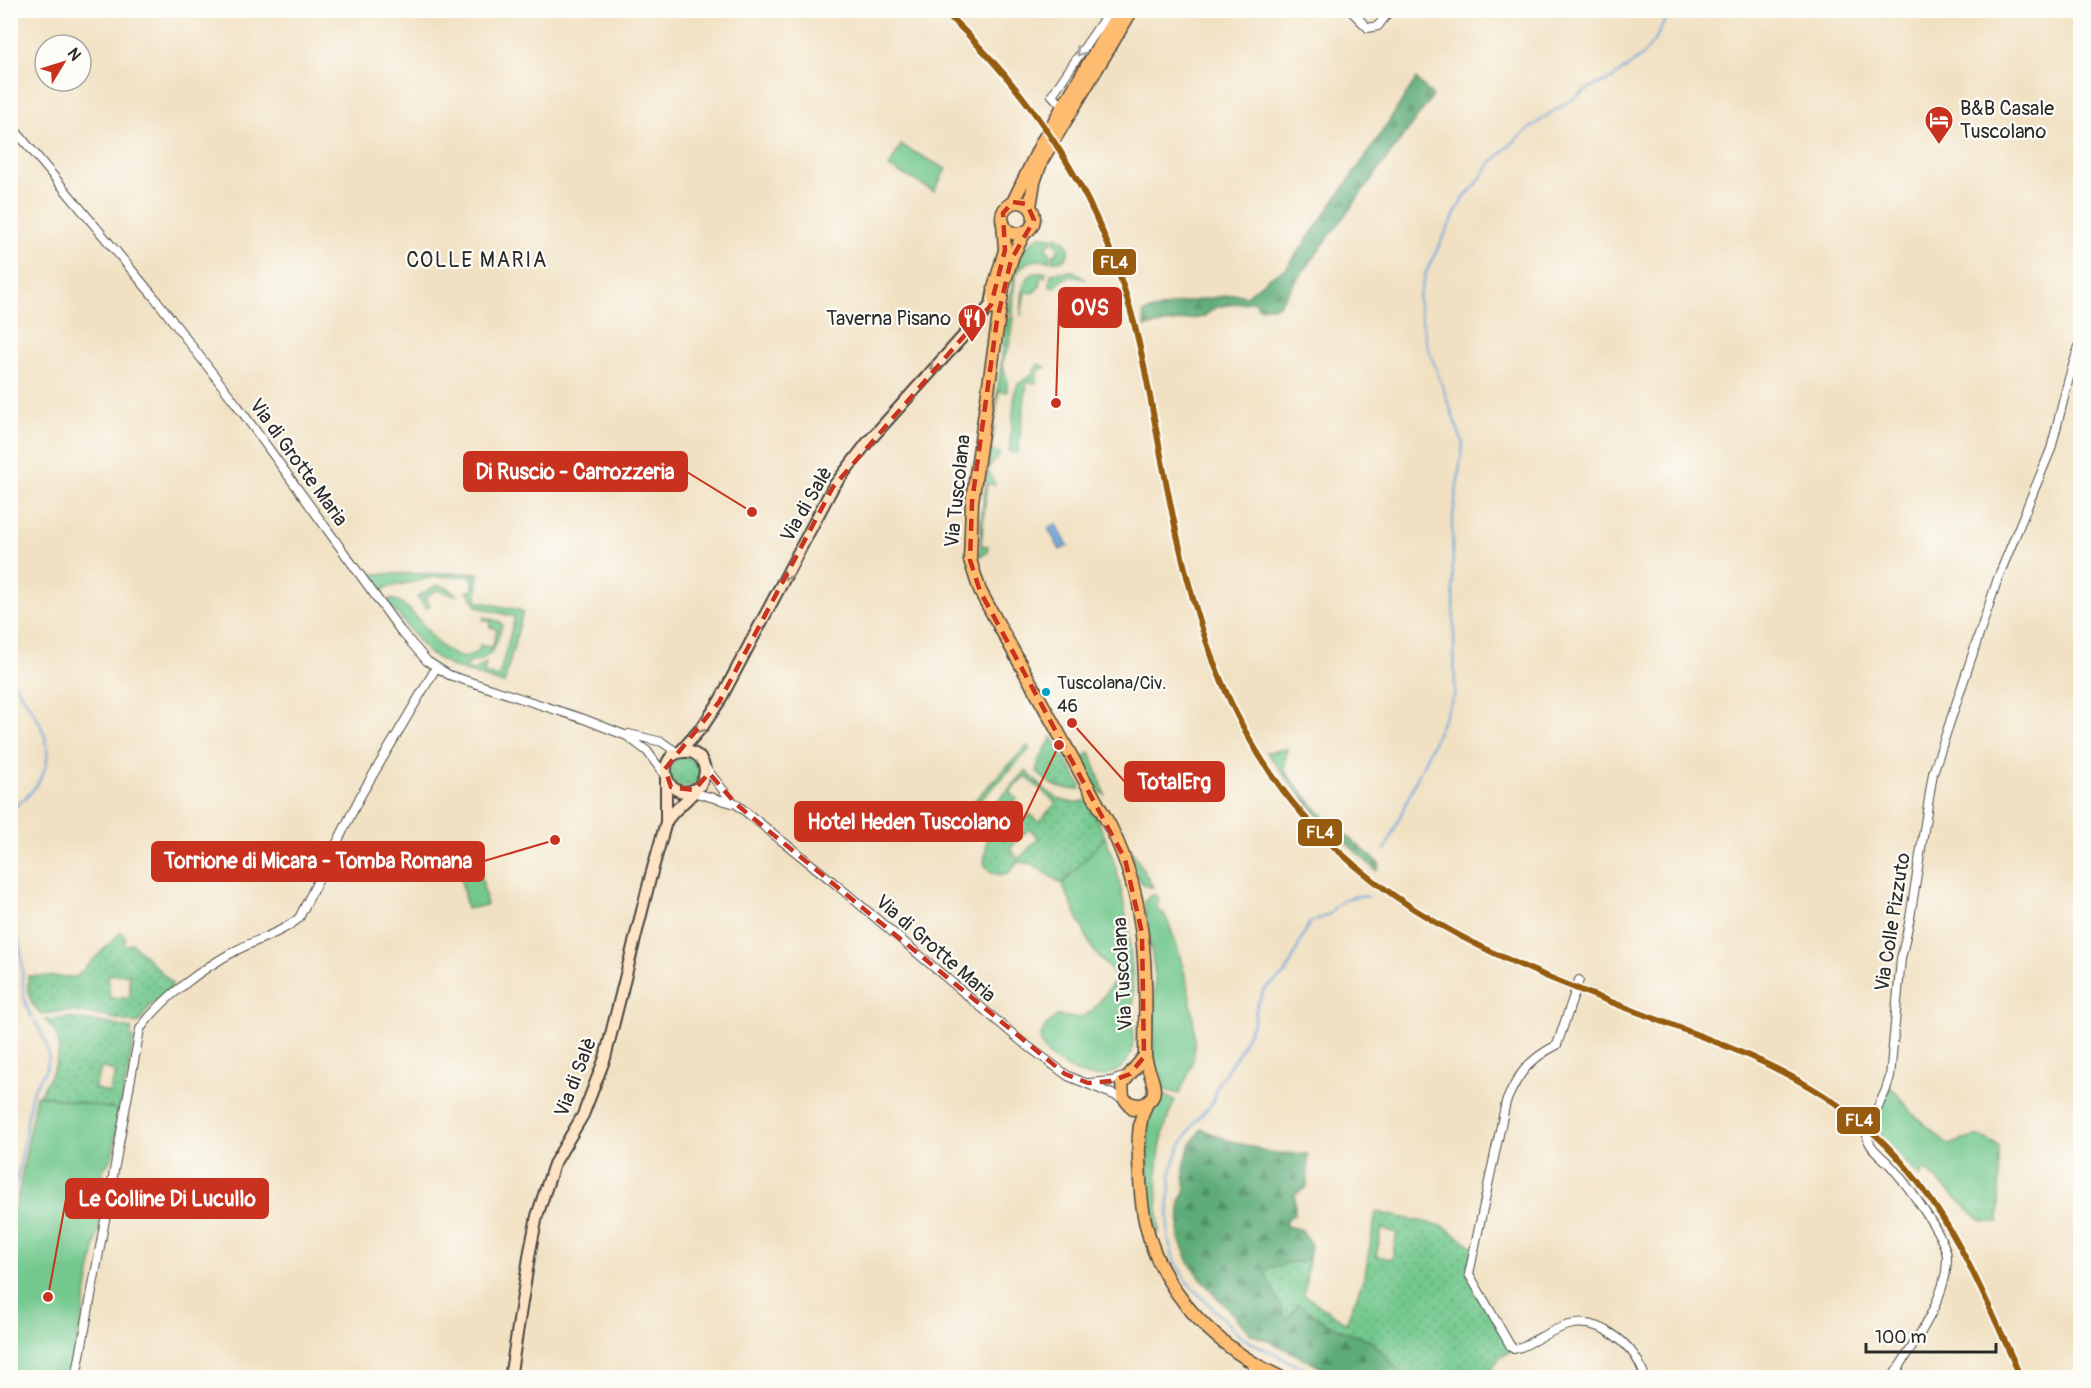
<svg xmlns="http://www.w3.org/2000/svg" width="2091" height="1388" font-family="Pangolin,sans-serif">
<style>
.grass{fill:#72c88d;stroke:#4e7a5c;stroke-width:1.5}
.forest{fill:url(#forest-firs);stroke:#446c52;stroke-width:1.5}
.garden{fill:url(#garden-dots);stroke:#4e7a5c;stroke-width:1.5;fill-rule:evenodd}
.water{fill:url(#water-ripples);stroke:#4a6782;stroke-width:1.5}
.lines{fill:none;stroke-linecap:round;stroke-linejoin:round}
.stream{stroke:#6aa3da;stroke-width:2}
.minor-casing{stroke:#494642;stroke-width:10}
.secondary-casing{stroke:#494642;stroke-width:14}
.primary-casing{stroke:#494642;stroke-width:15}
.minor{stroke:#fff;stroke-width:8}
.secondary{stroke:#fee4c5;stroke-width:10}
.primary{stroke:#fdbc6f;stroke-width:12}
.rail-1-casing{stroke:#fdfcf7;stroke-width:10}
.rail-1{stroke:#965b0e;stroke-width:6}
.oneway{stroke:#a0a0a0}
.oneway2{stroke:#948878}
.marked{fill:none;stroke:#c8321e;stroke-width:4.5;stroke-dasharray:12 8;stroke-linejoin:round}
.bus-dot{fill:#02a3c6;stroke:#fdfcf7;stroke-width:2}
.labels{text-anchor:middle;stroke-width:4.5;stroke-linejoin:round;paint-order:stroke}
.bus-label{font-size:18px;fill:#2b2b2b;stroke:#fdfcf7;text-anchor:start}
.poi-label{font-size:20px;fill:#2b2b2b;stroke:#fdfcf7;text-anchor:start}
.street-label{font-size:20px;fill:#2b2b2b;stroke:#fdfcf7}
.neighbourhood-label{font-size:21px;letter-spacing:1.5px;fill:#2b2b2b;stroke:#fdfcf7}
.leader{fill:none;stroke:#c8321e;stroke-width:2}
.callout-dot{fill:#c8321e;stroke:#fdfcf7;stroke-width:2}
.callout{fill:#c8321e;stroke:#c8321e;stroke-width:2}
.callout-label{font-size:21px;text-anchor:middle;font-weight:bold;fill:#fff}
.line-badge{stroke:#fdfcf7;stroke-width:2}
.badge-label{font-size:16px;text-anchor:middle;font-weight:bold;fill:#fff}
</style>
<defs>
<pattern id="forest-firs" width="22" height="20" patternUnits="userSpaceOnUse" patternTransform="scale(1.5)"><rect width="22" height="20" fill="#5dac78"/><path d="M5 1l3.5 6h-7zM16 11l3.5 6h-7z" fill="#4d8c63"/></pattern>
<pattern id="garden-dots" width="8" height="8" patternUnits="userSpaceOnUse" patternTransform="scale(1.5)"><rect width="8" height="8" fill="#72c88d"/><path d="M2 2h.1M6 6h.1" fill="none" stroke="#5ea373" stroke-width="1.8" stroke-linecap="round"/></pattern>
<pattern id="water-ripples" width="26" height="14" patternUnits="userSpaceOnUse" patternTransform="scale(1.5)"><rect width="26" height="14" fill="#6aa3da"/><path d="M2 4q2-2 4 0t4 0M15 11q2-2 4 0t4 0" fill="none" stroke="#5785b1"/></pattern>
</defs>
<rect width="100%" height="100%" fill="#fdfcf7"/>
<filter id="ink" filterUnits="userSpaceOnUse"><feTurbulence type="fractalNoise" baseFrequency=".0167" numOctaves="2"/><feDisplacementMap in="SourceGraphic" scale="12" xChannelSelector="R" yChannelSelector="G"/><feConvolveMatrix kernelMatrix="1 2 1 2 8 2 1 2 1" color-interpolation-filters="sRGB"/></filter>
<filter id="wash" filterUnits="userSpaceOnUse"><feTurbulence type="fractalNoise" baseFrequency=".008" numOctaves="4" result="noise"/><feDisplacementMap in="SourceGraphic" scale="24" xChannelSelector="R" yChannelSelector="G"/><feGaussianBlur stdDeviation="1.35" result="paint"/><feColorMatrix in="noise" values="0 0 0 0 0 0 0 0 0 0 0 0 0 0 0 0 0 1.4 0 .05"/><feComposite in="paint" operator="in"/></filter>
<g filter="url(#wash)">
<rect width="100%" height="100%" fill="#f1e1c2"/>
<g class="grass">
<polygon points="901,145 946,169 934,191 889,167"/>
<path d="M 1040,236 L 1053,237 L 1052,242 L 1048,244 L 1046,248 L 1050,254 L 1049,261 C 1009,255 1015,286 1013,314 L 1008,313 C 1012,287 1014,250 1040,236 Z"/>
<polygon points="1056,236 1064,240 1069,248 1067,257 1060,261 1052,261 1053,254 1057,253 1059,248 1055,242"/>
<path d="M 1074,271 L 1086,280 C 1074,276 1063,274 1055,288 L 1050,287 L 1051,273 Z"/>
<path d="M 1041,272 L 1046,272 L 1045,277 L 1040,277 L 1040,286 L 1033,293 L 1025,292 L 1021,316 C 1024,299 1016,275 1041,272 Z"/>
<polygon points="1007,317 1013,317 1009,347 1002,363 1007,379 1007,392 999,391 991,451 999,453 998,458 992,463 988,470 995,485 987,484 981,545 988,546 987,553 980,556 981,520"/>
<polygon points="1038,364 1046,367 1038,371 1036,383 1027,382 1018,453 1009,452 1015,394 1014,394 1018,384 1032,375"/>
<path d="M 478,573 L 477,601 L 523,611 L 504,684 L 453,667 L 428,653 L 388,602 L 390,599 C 406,598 429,635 441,646 C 447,652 455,655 462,658 L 478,652 L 480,645 L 492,648 L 497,629 L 490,627 L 491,622 L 483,620 L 484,617 L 500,622 L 502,625 C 497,642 495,655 477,661 C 471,662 468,663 464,667 L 473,671 L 486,663 L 484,673 L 499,677 L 515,617 L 478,607 L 467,591 L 473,591 L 473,576 L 436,577 L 384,588 L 383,592 L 381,592 L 368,574 Z"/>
<polygon points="437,585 449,588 456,595 437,590 425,598 430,606 426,608 417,597"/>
<polygon points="1287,749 1284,770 1286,778 1267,752"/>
<path d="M 1090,752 L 1105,795 C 1092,788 1085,770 1085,756 Z"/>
<path d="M 1105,837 C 1110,850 1115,862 1118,876 C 1129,922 1134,969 1133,1017 C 1133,1030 1135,1045 1129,1057 C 1121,1075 1099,1080 1082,1074 C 1054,1063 1020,1042 1057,1016 L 1079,1018 L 1084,1016 L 1093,1010 L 1117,978 L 1092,948 L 1062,884 Z"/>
<path d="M 1131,849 L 1153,887 C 1137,888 1132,863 1131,849 Z"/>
<polygon points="478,861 487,905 467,909 458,865"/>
<path d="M 1151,895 L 1156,895 L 1159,902 L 1156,904 L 1161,914 L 1164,913 C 1181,950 1198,1014 1194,1055 C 1192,1069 1185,1082 1179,1094 L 1163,1089 L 1162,1073 L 1153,1063 L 1155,975 L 1145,907 L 1145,901 Z"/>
<path d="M 1890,1086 L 1915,1116 L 1949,1145 C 1971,1138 1981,1130 1999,1148 L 1999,1222 L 1982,1222 L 1926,1170 L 1923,1170 L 1920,1177 L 1888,1143 L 1873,1131 L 1874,1123 Z"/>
<polygon points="36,1095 120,1110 112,1158 101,1173 108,1177 71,1377 11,1378 11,1217 17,1202"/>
<path d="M 1161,1095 L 1175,1100 C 1153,1148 1157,1183 1159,1234 C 1141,1214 1149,1129 1150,1101 Z"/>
</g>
<g class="forest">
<path d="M 1416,79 L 1433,96 L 1278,306 L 1260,308 L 1257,306 L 1256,301 L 1216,307 L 1203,317 L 1145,327 L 1143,313 L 1146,312 L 1179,303 L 1237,294 L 1246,296 C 1260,286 1270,274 1286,269 L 1371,149 Z"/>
<polygon points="1284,770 1319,812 1380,864 1377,871 1320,819 1286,778"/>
<polygon points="1201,1129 1228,1140 1273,1153 1308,1154 1307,1187 1295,1194 1295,1214 1286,1219 1286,1226 1302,1230 1311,1245 1309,1259 1270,1268 1266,1274 1287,1320 1298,1304 1325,1322 1345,1332 1371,1340 1405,1377 1339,1377 1274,1343 1251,1334 1207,1286 1190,1264 1179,1239 1180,1201 1185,1193 1184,1167 1189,1147"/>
</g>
<g class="garden">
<path d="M 1052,737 L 1081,786 L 1080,789 C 1063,791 1047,785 1037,771 L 1038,763 Z"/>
<polygon points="1027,746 1030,749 970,811 968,811 967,808"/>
<circle cx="685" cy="772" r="15"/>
<path d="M 1026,771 C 1042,787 1063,811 1088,800 L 1105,837 L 1062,884 L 1032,864 L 1017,862 C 1010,878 992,879 984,863 L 988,832 L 982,818 ZM 1025,776 L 1056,803 L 1039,822 L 1030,814 L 1005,841 L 988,825 L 1010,801 L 1013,803 L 1017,799 L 1010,792 ZM 1029,829 L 1039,838 L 1019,859 L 1010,849 Z"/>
<path d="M 121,932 L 126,938 L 124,944 L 127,946 L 132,943 L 172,983 L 171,988 L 151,1004 L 138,1024 L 107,1017 L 69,1011 L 41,1014 C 29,1002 27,992 28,976 L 76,977 ZM 129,974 L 130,997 L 110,998 L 108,975 Z"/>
<path d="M 68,1018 L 106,1023 L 132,1029 L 130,1035 L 134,1038 L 120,1110 L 39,1095 C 54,1070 72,1045 45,1020 ZM 102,1067 L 116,1072 L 109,1093 L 94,1088 Z"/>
<path d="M 1376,1212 L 1443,1226 L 1475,1248 L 1469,1274 L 1514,1349 L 1501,1357 L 1483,1377 L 1405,1377 L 1371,1340 L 1345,1332 L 1325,1322 L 1298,1304 L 1287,1321 L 1266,1274 L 1269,1268 L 1309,1259 L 1304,1295 L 1346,1323 L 1365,1275 ZM 1382,1229 L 1397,1233 L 1392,1259 L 1376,1256 Z"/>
</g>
<polygon class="water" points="1056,524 1068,546 1060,550 1048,528"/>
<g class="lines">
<g class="stream">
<path d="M 10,678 C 30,707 61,741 41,778 C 34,792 21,801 10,812"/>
<polyline points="1385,850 1455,693 1452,523 1463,444 1426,341 1418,300 1426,272 1463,198 1476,185 1490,164 1518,138 1549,114 1593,86 1613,78 1644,54 1656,38 1670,10"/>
<path d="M 10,928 C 31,943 14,992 32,1017"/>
<polyline points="2080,1057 2078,1074 2080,1078"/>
<polyline points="10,1206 20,1165 32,1092 46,1069 49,1058 45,1040 35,1021"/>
<polyline points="1322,1378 1241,1337 1187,1282 1174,1260 1168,1237 1169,1196 1171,1191 1170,1175 1179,1148 1195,1122 1213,1102 1218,1083 1238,1054 1254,1021 1257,1005 1264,990 1286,973 1309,923 1330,914 1334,908 1345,899 1358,896 1368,897"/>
</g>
</g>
</g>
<g filter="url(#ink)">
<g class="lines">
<g class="minor-casing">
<g id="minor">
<polyline points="1350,10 1368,28 1378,26 1390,10"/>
<polyline points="1063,107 1052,95 1110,10"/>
<polyline points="10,124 155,298 237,405 400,630 427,661 449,675 584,719 627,736 647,751 666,777"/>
<polyline points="629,734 662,742 678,753"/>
<polyline points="705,767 731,800 832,881 1021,1041 1068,1076 1124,1099"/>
<polyline points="692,792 732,803"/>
<path d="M 1579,980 L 1557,1045 C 1529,1059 1518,1074 1506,1102 L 1469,1274 L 1511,1347 L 1514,1349 L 1521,1347 C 1537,1340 1552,1329 1569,1325 C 1602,1317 1637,1347 1645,1378"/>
<polyline points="1089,1083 1111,1081 1127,1076"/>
<polyline points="1252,1362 1255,1378"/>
<path d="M 76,1378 L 140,1029 C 163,997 203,968 237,950 C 257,939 282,933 299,918 L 361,795 L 436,668"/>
<path d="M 1892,1378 C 1913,1345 1948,1297 1947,1257 C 1946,1237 1903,1179 1889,1164 C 1879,1154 1865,1145 1867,1130 L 1885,1092 L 1890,1077 L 1901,959 L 1910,918 L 1933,773 L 1998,578 L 2051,449 L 2069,378 L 2080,343"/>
</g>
</g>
<g class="secondary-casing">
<g id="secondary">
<polyline points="680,752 703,726 719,702 833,487 867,443 984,313 991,305 993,294"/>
<path d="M 666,822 C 676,804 714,785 703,763 C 700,756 693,751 685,752 C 651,752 666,810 700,786"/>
<polyline points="510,1378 530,1251 537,1216 554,1164 583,1115 605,1058 651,875 666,822 666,778"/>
</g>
</g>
<g class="primary-casing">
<g id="primary">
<circle cx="1018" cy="218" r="16"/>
<polyline points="1013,202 1042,142 1120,10"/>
<polyline points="1030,207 1034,182 1042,160 1132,10"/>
<path d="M 1025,232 L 1013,255 L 1003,287 L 972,502 L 970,560 L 980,591 L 1111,828 C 1148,902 1146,972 1145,1053 C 1144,1068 1165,1093 1146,1103 C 1140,1107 1134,1105 1128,1102"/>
<polyline points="996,310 994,288 1005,250 1003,222"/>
<path d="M 1147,1103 C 1145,1108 1142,1114 1141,1120 C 1137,1138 1139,1161 1140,1180 C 1141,1195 1142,1210 1146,1225 C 1162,1295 1219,1349 1282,1378"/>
<polyline points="1133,1109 1123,1097 1122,1084 1144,1057"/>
</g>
</g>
<use href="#minor" class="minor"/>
<use href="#secondary" class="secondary"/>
<use href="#primary" class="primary"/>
<g class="rail-1-casing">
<path id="rail-1" d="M 943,10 C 1029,91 1091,183 1126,295 C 1142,346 1150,398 1160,450 C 1184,580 1213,713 1304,816 C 1400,924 1522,968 1653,1018 C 1736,1049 1823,1081 1887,1146 C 1950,1210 1985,1296 2021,1378"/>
</g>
<use href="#rail-1" class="rail-1"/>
</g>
<defs><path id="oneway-chevron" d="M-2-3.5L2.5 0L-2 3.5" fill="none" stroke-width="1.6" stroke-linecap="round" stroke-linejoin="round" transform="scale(1.5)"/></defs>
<use class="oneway" href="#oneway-chevron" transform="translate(1080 52) rotate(125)"/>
<g class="oneway2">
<use href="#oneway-chevron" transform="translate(934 367) rotate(131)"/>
<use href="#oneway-chevron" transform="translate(787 576) rotate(117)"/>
<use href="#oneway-chevron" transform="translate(699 729) rotate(131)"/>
</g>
</g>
<path class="marked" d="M 1013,202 L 1027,204 L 1034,220 L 1011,260 L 997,320 L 972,502 L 970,560 L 980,591 L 1125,859 L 1142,933 L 1144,1057 L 1130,1074 L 1111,1081 L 1088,1083 L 1065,1074 L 736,804 L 709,773 L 694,790 L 671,787 L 665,769 L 719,702 L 833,487 L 991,305 L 1005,250 L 1003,213 Z"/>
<defs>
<g id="hotel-pin" transform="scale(1.5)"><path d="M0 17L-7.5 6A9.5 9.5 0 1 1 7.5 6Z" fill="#c8321e" stroke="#fdfcf7"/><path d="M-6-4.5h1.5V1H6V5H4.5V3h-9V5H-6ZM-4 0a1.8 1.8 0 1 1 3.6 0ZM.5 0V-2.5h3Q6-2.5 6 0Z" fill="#fff"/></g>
<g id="restaurant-pin" transform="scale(1.5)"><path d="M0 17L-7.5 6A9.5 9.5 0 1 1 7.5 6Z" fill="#c8321e" stroke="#fdfcf7"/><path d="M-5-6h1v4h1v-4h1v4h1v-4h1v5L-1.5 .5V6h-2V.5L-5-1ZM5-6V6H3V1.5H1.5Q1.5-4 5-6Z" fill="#fff"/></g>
</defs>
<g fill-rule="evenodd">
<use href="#hotel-pin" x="1939" y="120"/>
<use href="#restaurant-pin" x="972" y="318"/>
</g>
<circle class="bus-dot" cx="1046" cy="692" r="5"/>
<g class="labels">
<g class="bus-label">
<text x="1057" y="689">Tuscolana/Civ.<tspan x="1057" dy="23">46</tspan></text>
</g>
<g class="poi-label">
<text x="1960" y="115">B&amp;B Casale<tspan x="1960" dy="23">Tuscolano</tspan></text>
<text x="951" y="325" text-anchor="end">Taverna Pisano</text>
</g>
<g class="street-label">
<text transform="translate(299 462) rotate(54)" y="7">Via di Grotte Maria</text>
<text transform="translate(957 491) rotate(-84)" y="7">Via Tuscolana</text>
<text transform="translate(806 504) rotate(-60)" y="7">Via di Salè</text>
<text transform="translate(1892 922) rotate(-81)" y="7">Via Colle Pizzuto</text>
<text transform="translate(936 948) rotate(41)" y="7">Via di Grotte Maria</text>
<text transform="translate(1122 974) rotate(-93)" y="7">Via Tuscolana</text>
<text transform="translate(575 1077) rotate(-69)" y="7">Via di Salè</text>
</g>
<g class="neighbourhood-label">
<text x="477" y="267">COLLE MARIA</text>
</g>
</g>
<path class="leader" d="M1056 403L1059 307M752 512L687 472M1072 723L1125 782M1059 745L1022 822M555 840L484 861M48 1297L66 1199"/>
<g class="callout-dot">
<circle cx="1056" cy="403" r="6"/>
<circle cx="752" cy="512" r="6"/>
<circle cx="1072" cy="723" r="6"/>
<circle cx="1059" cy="745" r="6"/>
<circle cx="555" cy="840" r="6"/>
<circle cx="48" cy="1297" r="6"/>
</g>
<g class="callout">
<rect x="1059" y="288" width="62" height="39" rx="6"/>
<rect x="464" y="452" width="223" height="39" rx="6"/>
<rect x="1125" y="762" width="99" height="39" rx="6"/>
<rect x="795" y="802" width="227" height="39" rx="6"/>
<rect x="152" y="842" width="332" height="39" rx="6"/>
<rect x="66" y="1179" width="202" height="39" rx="6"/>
</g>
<g class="callout-label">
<text x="1090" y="315">OVS</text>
<text x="575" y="479">Di Ruscio - Carrozzeria</text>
<text x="1174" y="789">TotalErg</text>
<text x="909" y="829">Hotel Heden Tuscolano</text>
<text x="318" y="868">Torrione di Micara - Tomba Romana</text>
<text x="167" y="1206">Le Colline Di Lucullo</text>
</g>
<g class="line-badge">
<rect x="1092" y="248" width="45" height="28" rx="6" fill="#965b0e"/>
<rect x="1297" y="818" width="46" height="29" rx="6" fill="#965b0e"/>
<rect x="1836" y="1106" width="45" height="29" rx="6" fill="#965b0e"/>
</g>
<g class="badge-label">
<text x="1114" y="268">FL4</text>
<text x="1320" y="838">FL4</text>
<text x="1859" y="1126">FL4</text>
</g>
<rect width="2091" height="1388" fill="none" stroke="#fdfcf7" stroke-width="36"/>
<g transform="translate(63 63) rotate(52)"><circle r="28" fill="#fdfcf7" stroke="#a9a8a5" stroke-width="1.5"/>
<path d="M0-4.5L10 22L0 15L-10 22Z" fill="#c8321e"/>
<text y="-9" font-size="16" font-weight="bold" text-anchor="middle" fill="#2b2b2b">N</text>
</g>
<path d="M1866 1343v9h130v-9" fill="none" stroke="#2b2b2b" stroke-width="3"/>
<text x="1875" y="1343" font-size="18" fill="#2b2b2b" stroke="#fdfcf7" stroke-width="4.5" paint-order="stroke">100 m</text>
</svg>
